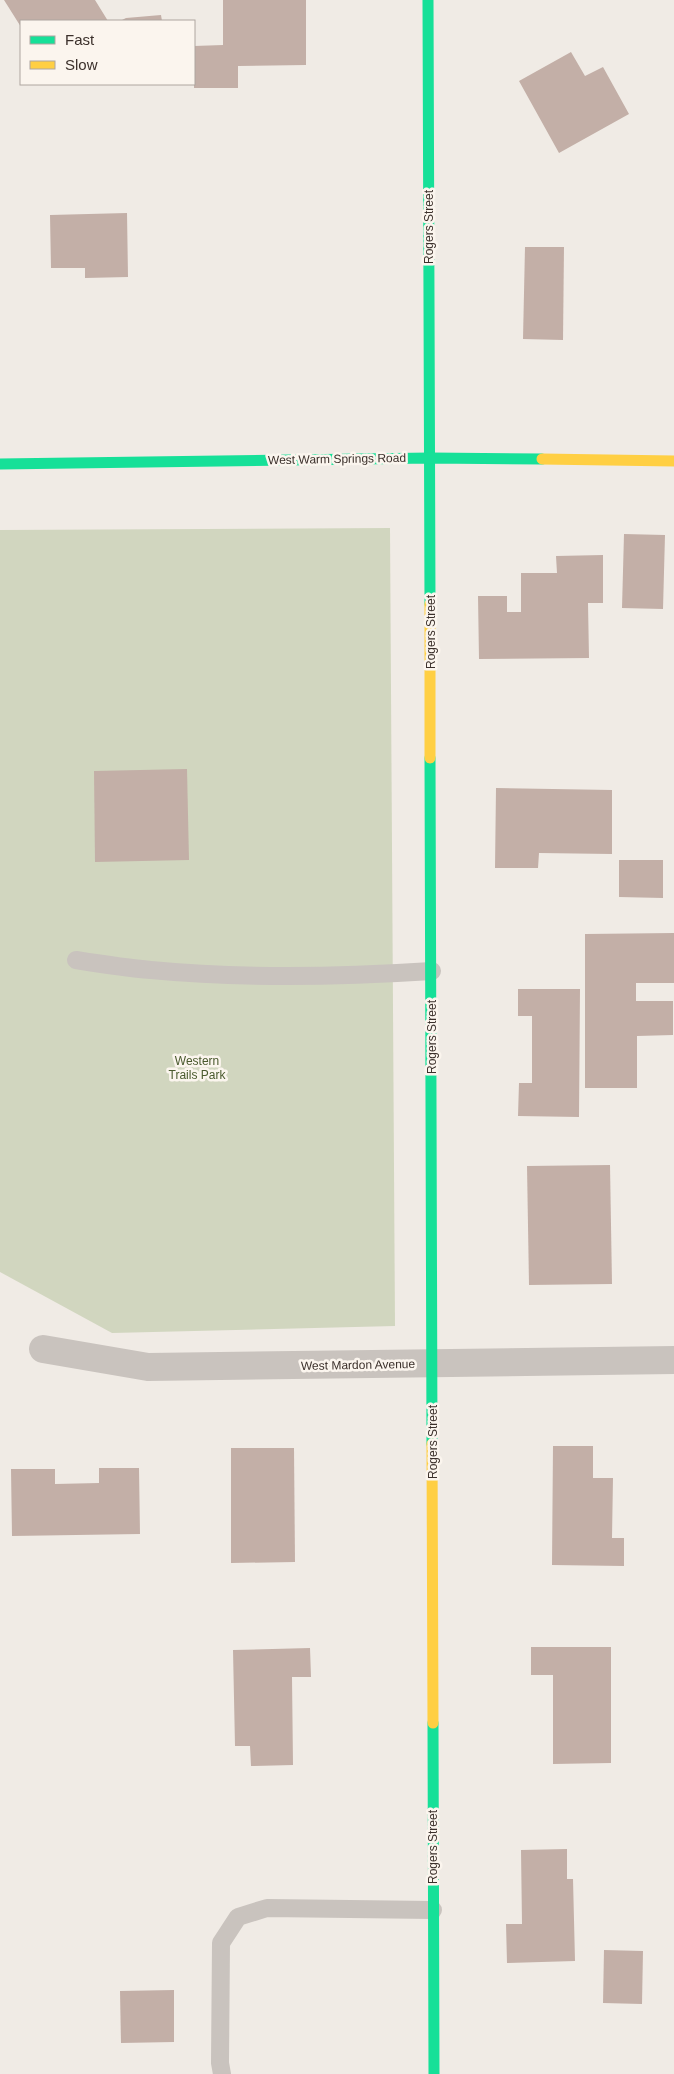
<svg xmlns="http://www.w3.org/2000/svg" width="674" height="2074" font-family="Helvetica,sans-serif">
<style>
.green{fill:#d1d6bf}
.building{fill:#c3afa7}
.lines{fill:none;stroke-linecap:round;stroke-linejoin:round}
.lane{stroke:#c9c3be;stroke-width:18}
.street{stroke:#c9c3be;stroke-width:28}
.fast{stroke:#16e098;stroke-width:11}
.slow{stroke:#ffcf43;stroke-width:11}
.labels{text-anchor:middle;stroke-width:5;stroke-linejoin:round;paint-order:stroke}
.street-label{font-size:12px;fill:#3b302b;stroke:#fbf5ee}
.park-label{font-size:12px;fill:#4a5a2e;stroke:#fbf5ee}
</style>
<rect width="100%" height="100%" fill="#f0ebe5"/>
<polygon class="green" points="390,528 395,1326 112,1333 0,1272 0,530"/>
<g class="building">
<polygon points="4,0 95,0 108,21 21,21 21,27"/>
<polygon points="223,0 306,0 306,65 238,66 238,88 194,88 194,46 223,45"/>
<polygon points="161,15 162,21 120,21 126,18"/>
<polygon points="571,52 585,76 603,67 629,114 559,153 519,81"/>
<polygon points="127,213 128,277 85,278 85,268 51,268 50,215"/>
<polygon points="525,247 564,247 563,340 523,339"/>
<polygon points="624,534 665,535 663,609 622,608"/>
<polygon points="603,555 603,603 588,603 589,658 479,659 478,596 507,596 507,612 521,612 521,573 557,573 556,556"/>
<polygon points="187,769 189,860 95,862 94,771"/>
<polygon points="496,788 612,790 612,854 539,853 538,868 495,868"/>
<polygon points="619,860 663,860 663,898 619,897"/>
<polygon points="674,933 674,983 636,983 636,1001 673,1001 673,1035 637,1036 637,1088 585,1088 585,934"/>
<polygon points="518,989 580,989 579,1117 518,1116 519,1083 532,1083 532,1016 518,1016"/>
<polygon points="610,1165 612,1284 529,1285 527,1166"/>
<polygon points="553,1446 593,1446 593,1478 613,1478 612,1538 624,1538 624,1566 552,1565"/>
<polygon points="231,1448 294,1448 295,1562 231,1563"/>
<polygon points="99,1468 139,1468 140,1534 12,1536 11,1469 55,1469 55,1484 99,1483"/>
<polygon points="531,1647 611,1647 611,1763 553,1764 553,1675 531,1675"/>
<polygon points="310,1648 311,1677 292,1677 293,1765 251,1766 250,1746 235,1746 233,1650"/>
<polygon points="567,1849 567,1879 573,1879 575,1961 507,1963 506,1924 522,1924 521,1850"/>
<polygon points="604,1950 643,1951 642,2004 603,2003"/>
<polygon points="174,1990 174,2042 121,2043 120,1991"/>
</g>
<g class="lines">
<g class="lane">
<path d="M 76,960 C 101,964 126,968 151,970 C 244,979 339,977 432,971"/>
<polyline points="222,2074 220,2063 221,1943 238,1917 267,1908 433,1910"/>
</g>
<polyline class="street" points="43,1349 148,1367 674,1360"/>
<g class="fast">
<polyline points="428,0 430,604"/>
<polyline points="0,464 430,458 542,459"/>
<polyline points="430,758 432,1444"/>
<polyline points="433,1723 434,2074"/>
</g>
<g class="slow">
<polyline points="542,459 674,461"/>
<polyline points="430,604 430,758"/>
<polyline points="432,1444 433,1723"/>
</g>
</g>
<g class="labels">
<g class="street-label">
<text transform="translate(429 227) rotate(-90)" y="4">Rogers Street</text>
<text transform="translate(337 459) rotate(-1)" y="4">West Warm Springs Road</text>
<text transform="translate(431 632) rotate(-90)" y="4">Rogers Street</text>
<text transform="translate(432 1037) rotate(-90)" y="4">Rogers Street</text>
<text transform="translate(358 1365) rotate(-1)" y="4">West Mardon Avenue</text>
<text transform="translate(433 1442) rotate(-90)" y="4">Rogers Street</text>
<text transform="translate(433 1847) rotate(-90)" y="4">Rogers Street</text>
</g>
<g class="park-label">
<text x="197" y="1065">Western<tspan x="197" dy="14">Trails Park</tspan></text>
</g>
</g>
<rect x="20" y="20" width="175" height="65" fill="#fbf5ee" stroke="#aea6a0"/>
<rect x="30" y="36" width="25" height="8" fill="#16e098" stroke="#aea6a0"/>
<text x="65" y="45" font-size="15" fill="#3b302b">Fast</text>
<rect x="30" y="61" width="25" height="8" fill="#ffcf43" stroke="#aea6a0"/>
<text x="65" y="70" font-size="15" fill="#3b302b">Slow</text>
</svg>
